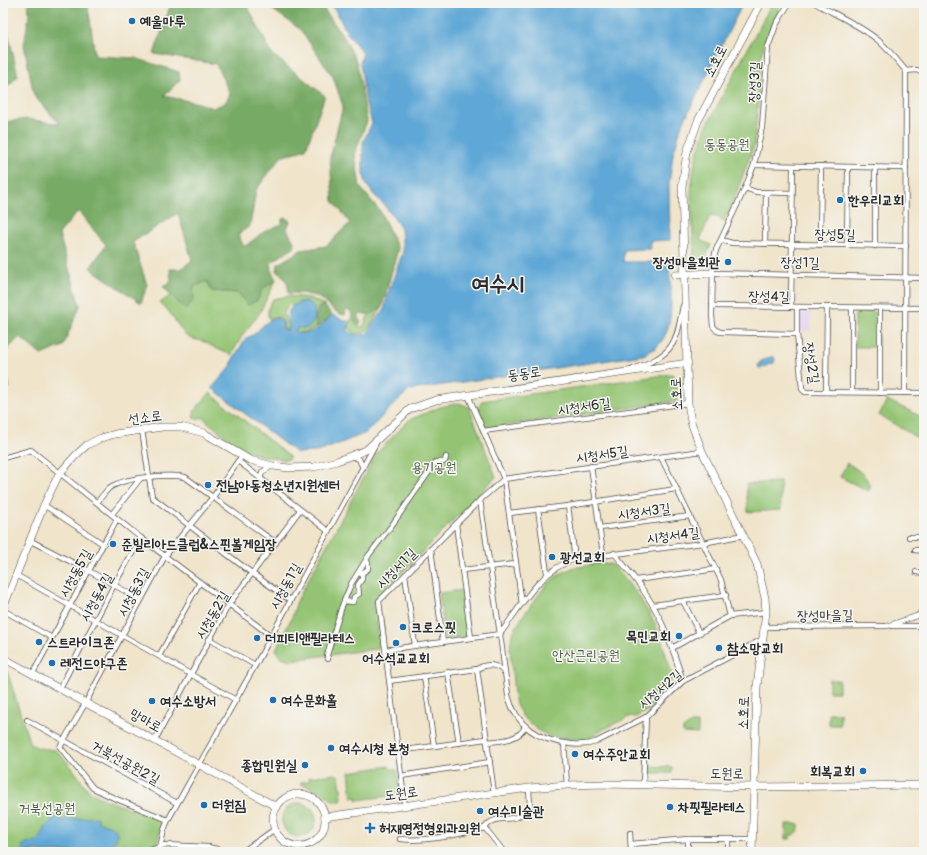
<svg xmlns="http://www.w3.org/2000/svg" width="927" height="855" font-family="Pangolin,'Poor Story',sans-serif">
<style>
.built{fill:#e6d3f0}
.green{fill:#94c473;stroke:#60784f}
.forest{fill:#77aa65;stroke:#516a48}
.water{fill:#5fa7d6;stroke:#456980}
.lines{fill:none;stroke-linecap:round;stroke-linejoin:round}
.street-casing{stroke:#494743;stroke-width:6}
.secondary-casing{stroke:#494743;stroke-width:8}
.street{stroke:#fff;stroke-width:4.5}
.secondary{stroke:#fff;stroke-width:7}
.poi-dot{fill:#1f6fb2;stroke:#f6f6f2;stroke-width:1.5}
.labels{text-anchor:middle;stroke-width:3;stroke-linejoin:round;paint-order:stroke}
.poi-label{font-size:14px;font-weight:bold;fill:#2b2b2b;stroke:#f6f6f2;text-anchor:start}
.street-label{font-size:14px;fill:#2b2b2b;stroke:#f6f6f2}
.park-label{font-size:14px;fill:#4a5941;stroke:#f6f6f2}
.town-label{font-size:22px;font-weight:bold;fill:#2b2b2b;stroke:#f6f6f2}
</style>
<rect width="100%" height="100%" fill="#f6f6f2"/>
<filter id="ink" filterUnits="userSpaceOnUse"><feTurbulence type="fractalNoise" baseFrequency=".025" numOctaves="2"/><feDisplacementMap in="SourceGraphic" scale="8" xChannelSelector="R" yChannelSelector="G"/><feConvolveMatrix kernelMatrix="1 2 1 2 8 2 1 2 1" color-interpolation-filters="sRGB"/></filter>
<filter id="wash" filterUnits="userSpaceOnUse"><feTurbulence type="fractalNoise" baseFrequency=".012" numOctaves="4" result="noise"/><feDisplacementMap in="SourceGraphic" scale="16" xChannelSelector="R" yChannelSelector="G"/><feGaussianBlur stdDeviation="0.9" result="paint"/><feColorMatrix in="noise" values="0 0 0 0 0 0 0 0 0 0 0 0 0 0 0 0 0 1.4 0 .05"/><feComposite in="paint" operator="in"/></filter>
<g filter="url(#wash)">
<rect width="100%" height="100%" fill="#f0e4ca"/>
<polygon class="built" points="802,311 811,311 811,331 800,331 800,313"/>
<g class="green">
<path d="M 772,3 L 782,3 L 764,43 L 760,67 L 759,94 L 754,146 L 731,207 L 724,221 L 713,215 L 709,218 L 700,240 L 711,245 L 706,257 L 712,258 C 709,264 706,267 699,266 L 694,259 L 691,191 L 693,172 L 697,154 L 705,129 Z"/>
<polygon points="276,280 259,314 244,333 231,355 215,348 205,342 190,338 185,335 167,309 160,303 171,295 186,310 193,287 207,281 212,291 238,293 258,300 262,289"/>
<path d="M 289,296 L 310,298 L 324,305 L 319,307 L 317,314 L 315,317 L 316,326 L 319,326 L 307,332 L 296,333 L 296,330 L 298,328 L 306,301 L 299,302 L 292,307 L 289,304 L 284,313 L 289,326 L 289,330 L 284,329 L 283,321 L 279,317 L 269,319 C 266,311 269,305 273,299 Z"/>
<polygon points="382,307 368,329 364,333 355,334 349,328 350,320 355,319 358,326 363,327 369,314"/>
<polygon points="858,311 874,312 878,317 878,347 855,347 855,314"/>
<polygon points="3,363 10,387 8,389 3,391"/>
<path d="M 671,374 L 677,378 L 677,401 L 488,428 L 484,427 C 482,419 475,408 482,401 Z"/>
<path d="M 210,393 L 289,456 L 289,459 L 286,460 C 270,457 254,456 239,448 L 202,417 L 200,419 L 193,417 L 195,410 Z"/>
<polygon points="887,400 924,418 924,442 879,415"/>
<polygon points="459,403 469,407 496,477 374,601 380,644 379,647 376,649 290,660 279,656 276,649 292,617 297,601 376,454 409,420 440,407"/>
<path d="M 847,463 C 857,469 868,476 871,488 L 868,491 L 840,477 Z"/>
<polygon points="780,482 781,510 748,512 746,484"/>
<polygon points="601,563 610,564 613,565 638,595 653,620 658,630 672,673 672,680 661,695 648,710 636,717 629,717 610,726 597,733 589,740 571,739 549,736 539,731 523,717 516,705 514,694 510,648 512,634 525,613 547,584 558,575 572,568"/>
<polygon points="463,590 468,634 467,636 447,639 445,638 439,593"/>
<polygon points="3,668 7,671 30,744 39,748 56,750 70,765 89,791 106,800 164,821 160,831 157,844 129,852 3,852"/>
<rect x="829" y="680" width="10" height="12"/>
<rect x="829" y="713" width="11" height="12"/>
<polygon points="691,723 698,723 698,734 683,733 683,729"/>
<polygon points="389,766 391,769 397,770 400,793 398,795 357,800 357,797 352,797 349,772"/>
<polygon points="649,766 672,767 672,773 649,773"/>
<polygon points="335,774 339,776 342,797 341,801 333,801 319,790 301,784 301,782 309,781 309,777"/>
<circle cx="299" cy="820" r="17"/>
<polygon points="786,824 799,824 799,830 793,835 790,835 790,839 786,839"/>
</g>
<g class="forest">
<polygon points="28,3 87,3 90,19 95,56 135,58 179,72 180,80 164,96 199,103 213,108 225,103 230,94 216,64 154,54 171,3 246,3 272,54 325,96 306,149 281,157 256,190 250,226 238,234 244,247 265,231 282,224 282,219 286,218 290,221 287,229 295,244 294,248 271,262 272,272 276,280 262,289 258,300 248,305 238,293 212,291 207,281 193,287 194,299 186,310 163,287 171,281 170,269 181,269 192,260 178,213 133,242 147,285 141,303 90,268 106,245 78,211 59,234 80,306 63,346 41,355 20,337 3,354 3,122 27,119 60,124 34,96 24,45 29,14"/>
<path d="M 271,3 L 318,3 L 324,9 L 345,39 L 357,63 L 367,121 L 355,153 L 360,187 L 380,211 L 398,249 L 382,307 L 371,314 L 361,314 L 358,317 L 361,322 L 358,326 L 352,317 L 351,311 L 346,310 L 345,315 C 334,314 329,304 321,299 C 311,293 299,293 288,293 C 289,284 285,276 277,271 L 278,264 L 301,250 L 326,246 L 350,223 L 333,201 L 330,158 L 343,106 L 333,77 L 300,29 L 273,10 Z"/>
<polygon points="7,28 18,76 3,91 3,30"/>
<polygon points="324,305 332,315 319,326 316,326 315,317 317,314 318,309"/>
</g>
<g class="water">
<path d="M 327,3 L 743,3 L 681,127 L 673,155 L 669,184 L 670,240 L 650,241 L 650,249 L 624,250 L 623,262 L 669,262 C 670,287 678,332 654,349 C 651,351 647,353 643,355 L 410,390 L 396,402 L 366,433 L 326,449 L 317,452 L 297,453 L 283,443 L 212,388 L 231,366 L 233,359 L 246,338 C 261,334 261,320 278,318 L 282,321 L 283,329 L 287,331 L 289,330 C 289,324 287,316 289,311 C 291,307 295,304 299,303 C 316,295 321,324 306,328 C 303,329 300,328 297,328 L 295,331 L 297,333 C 315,335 321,326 332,315 L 349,322 L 348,330 C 354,336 359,336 367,334 L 374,322 L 384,310 L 388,293 L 403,252 L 401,229 L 394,218 L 383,204 L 374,195 L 366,184 L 363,171 L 363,142 L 372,123 L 366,103 L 360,63 L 363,53 L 347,33 L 336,11 Z"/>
<polygon points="770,357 774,357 775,360 774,363 762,368 759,368 758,365 760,362"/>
<path d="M 57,817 L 60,818 L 61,821 L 66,819 L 97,817 L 98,822 C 122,827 123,838 104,852 L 41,852 L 37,850 L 26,852 L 23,849 L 22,846 L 27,843 L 38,841 C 43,833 48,820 57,817 Z"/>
</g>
</g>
<g filter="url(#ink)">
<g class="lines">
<g class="street-casing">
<g id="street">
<polyline points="789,3 776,25 768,47 762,127 754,165 745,188 716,250 713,262 712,316 713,326 717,331 721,332 797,334 802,389 805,392 924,393"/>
<path d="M 815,3 C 836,15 860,25 879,41 C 889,50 897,60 906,71 L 905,393"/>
<polyline points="906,71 916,70 924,72"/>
<polyline points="754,165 906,168"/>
<polyline points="745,188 756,192 792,193"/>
<polyline points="721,240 732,243 906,246"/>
<polyline points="765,244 766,193"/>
<polyline points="820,245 821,166"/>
<polyline points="847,245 848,167"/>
<polyline points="875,246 875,167"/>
<polyline points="712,273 924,278"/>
<polyline points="712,306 924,308"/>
<polyline points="791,307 793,166"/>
<polyline points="797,334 797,307"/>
<path d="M 633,369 C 646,364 663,358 671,346 C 679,335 680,319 683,306"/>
<polyline points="826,392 827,307"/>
<polyline points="852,392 852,308"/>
<polyline points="880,393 880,308"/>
<polyline points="468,395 504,479 522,604"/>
<polyline points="142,430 152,497 253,574 290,600"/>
<polyline points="483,431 688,403"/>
<polyline points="351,456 359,459 363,468"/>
<polyline points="661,457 721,580 730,616 672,648"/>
<polyline points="3,458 31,450 141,538 270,635"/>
<polyline points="240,459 238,461 328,531"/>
<polyline points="591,466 603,554"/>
<polyline points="504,479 702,451"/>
<polyline points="260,480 262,472 272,466"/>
<path d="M 480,500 L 500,634 L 508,695 C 516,727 539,741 571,744 C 579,745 587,745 596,742 L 646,717 L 683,681 L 763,639"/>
<path d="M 97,502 C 101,498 105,492 109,488 C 125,477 167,474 185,477 L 276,543"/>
<polyline points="44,505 103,544"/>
<polyline points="568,506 575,559"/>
<polyline points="538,509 547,573"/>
<polyline points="509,513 568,506 676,489"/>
<polyline points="112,514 140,479"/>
<polyline points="456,524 471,638"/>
<polyline points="600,528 690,516"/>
<polyline points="909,537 924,537"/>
<polyline points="29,540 89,571 141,600"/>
<polyline points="431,549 443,642"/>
<polyline points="915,550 924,551"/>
<path d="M 614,553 C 633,576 653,600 664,628 C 672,645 677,663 683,681"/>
<polyline points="462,570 515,564"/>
<polyline points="916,572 924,573"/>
<polyline points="16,575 236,700"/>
<polyline points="405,575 415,645"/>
<polyline points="636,580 716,569"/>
<polyline points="344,601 353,602 354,597 359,594 358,585 362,579 362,573 368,569 368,563 366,560"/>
<polyline points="683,601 699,633"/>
<polyline points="653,605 726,595"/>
<polyline points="3,610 52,638"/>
<polyline points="730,616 766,612"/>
<polyline points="892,626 924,626"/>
<polyline points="764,627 887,626 917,616 924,611"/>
<polyline points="209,639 255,665"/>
<path d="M 385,650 L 500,634 C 521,606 540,570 575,559 L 703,543 L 744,535"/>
<polyline points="159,656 200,582"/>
<polyline points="328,659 327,655 342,606 351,584 369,555 392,525 436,462 443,462 445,461 446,457"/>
<polyline points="477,669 494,793"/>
<polyline points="448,672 459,743"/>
<polyline points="33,673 117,519"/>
<polyline points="424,676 434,746"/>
<path d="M 389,681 L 477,669 C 486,663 497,664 504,672"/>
<polyline points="60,688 114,585 141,538"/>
<polyline points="27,720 177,803"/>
<polyline points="155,740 229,604 300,510"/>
<path d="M 487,742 C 499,741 521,740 525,726"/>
<polyline points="564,743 567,785"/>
<polyline points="398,751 486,739"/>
<polyline points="401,776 490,762"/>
<polyline points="643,785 646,717"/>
<polyline points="405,806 379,601 480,500 504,479"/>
<polyline points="168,820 114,798 93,788 60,747 86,702 165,556 213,497 238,461"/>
<polyline points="485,828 504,852"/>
<polyline points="630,833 631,852"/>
<path d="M 400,839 C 430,842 457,834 485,828 C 494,815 505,821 517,817 C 522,815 526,811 530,807 L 529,788"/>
<polyline points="631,844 688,839 753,839"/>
<polyline points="145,852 165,845 208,847 229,852"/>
<polyline points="159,852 164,830 168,820 261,655 376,443"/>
<polyline points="242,852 275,829"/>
<polyline points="688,852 688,839"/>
<polyline points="728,852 728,839"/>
</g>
</g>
<g class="secondary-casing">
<g id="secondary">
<polyline points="675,275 712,273"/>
<polyline points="3,608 44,505 59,474 76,455 87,445 101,438 115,434 162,427 181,427 204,433 250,460 273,466 289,468 314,467 337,461 366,450 410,409 436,400 688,363"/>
<polyline points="3,658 277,807"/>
<circle cx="299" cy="820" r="26"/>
<polyline points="325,817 529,788 567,785 605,784 754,787 924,785"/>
<polyline points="752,852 757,687 766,612 765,598 757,564 702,451 691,422 688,403 682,187 687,152 698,121 761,3"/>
</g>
</g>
<use href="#street" class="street"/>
<use href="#secondary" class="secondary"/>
</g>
</g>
<g class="poi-dot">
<circle cx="132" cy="21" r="4"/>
<circle cx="840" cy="200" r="4"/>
<circle cx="728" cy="262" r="4"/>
<circle cx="208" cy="485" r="4"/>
<circle cx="113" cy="544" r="4"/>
<circle cx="552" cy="557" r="4"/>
<circle cx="403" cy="627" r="4"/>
<circle cx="679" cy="636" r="4"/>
<circle cx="257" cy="638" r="4"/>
<circle cx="39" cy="642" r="4"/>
<circle cx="396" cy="643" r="4"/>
<circle cx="719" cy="648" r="4"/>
<circle cx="52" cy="663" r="4"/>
<circle cx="273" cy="700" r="4"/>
<circle cx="152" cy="701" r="4"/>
<circle cx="331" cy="748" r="4"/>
<circle cx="575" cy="754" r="4"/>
<circle cx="305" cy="765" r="4"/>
<circle cx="863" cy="771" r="4"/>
<circle cx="204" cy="805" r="4"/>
<circle cx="670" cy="807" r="4"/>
<circle cx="480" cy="811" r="4"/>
<path d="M368 822h4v4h4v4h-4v4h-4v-4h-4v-4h4z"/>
</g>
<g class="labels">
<g class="poi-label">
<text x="140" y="26">예울마루</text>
<text x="848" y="205">한우리교회</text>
<text x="720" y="267" text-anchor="end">장성마을회관</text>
<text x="216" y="490">전남아동청소년지원센터</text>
<text x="121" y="549">준빌리아드클럽&amp;스핀볼게임장</text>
<text x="560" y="562">광선교회</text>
<text x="411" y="632">크로스핏</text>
<text x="671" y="641" text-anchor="end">목민교회</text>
<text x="265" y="643">더피티앤필라테스</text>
<text x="47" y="647">스트라이크존</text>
<text x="727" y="653">참소망교회</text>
<text x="396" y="663" text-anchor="middle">어수석교교회</text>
<text x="60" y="668">레전드야구존</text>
<text x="281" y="705">여수문화홀</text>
<text x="160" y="706">여수소방서</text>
<text x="339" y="753">여수시청 본청</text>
<text x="583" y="759">여수주안교회</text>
<text x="297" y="770" text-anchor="end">종합민원실</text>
<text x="855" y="776" text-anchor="end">회복교회</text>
<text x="212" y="810">더원짐</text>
<text x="678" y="812">차핏필라테스</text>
<text x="488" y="816">여수미술관</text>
<text x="379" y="833">허재영정형외과의원</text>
</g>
<g class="street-label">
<text transform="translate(715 61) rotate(-62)" y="5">소호로</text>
<text transform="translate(754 82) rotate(-87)" y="5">장성3길</text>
<text transform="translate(835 234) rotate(1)" y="5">장성5길</text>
<text transform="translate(800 262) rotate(1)" y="5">장성1길</text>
<text transform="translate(769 296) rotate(1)" y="5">장성4길</text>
<text transform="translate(812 363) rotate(81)" y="5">장성2길</text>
<text transform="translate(524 373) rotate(-8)" y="5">동동로</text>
<text transform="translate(676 394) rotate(-93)" y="5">소호로</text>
<text transform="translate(584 406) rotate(-8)" y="5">시청서6길</text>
<text transform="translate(145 417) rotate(-7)" y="5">선소로</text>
<text transform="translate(602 454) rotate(-8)" y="5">시청서5길</text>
<text transform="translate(644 511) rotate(-7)" y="5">시청서3길</text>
<text transform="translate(673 535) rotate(-7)" y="5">시청서4길</text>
<text transform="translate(396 568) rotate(-45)" y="5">시청서1길</text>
<text transform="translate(75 573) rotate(-61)" y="5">시청동5길</text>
<text transform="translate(285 586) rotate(-61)" y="5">시청동1길</text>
<text transform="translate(133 592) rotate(-62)" y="5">시청동3길</text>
<text transform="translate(96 597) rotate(-61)" y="5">시청동4길</text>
<text transform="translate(212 615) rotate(-59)" y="5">시청동2길</text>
<text transform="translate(825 615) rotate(-1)" y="5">장성마을길</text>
<text transform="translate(660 689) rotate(-40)" y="5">시청서2길</text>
<text transform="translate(743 713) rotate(-88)" y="5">소호로</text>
<text transform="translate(146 720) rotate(29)" y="5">망마로</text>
<text transform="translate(126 762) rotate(29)" y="5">거북선공원2길</text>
<text transform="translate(727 773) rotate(1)" y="5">도원로</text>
<text transform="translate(401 793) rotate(-8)" y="5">도원로</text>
</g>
<g class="park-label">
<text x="727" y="149">동동공원</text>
<text x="434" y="472">용기공원</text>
<text x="586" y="660">안산근린공원</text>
<text x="47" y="813">거북선공원</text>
</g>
<g class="town-label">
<text x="498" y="291">여수시</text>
</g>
</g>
<rect width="927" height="855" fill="none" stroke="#f6f6f2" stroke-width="16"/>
</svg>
